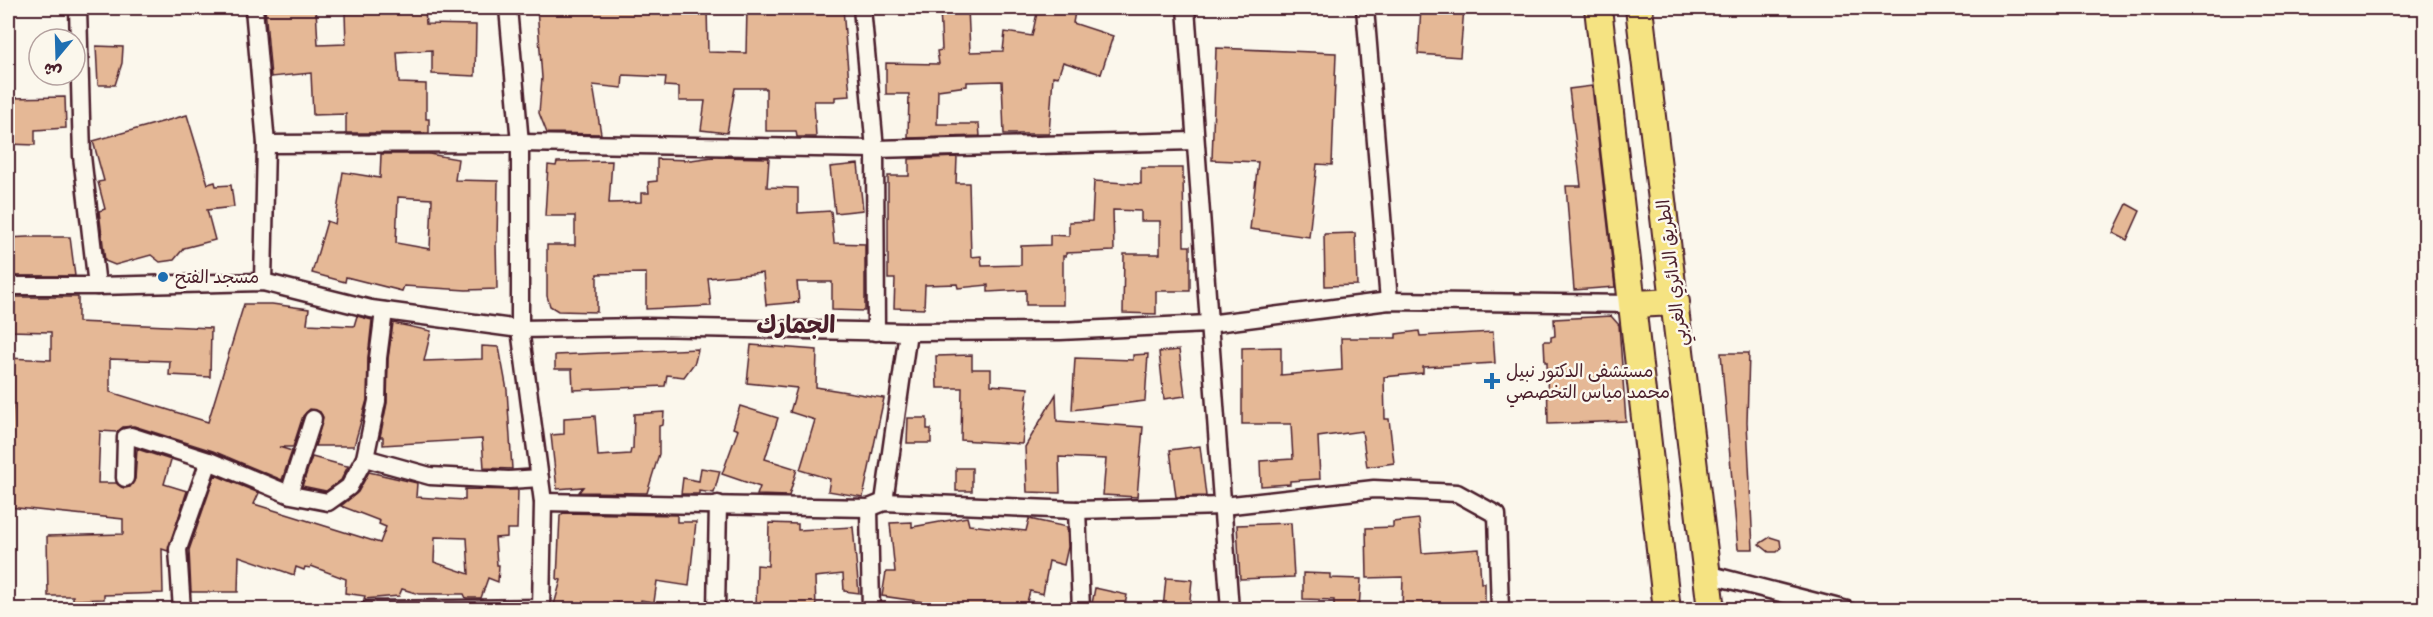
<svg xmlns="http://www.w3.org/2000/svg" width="2433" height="617" font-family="Delius,'Playpen Sans Arabic',sans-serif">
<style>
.building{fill:#e5b896;stroke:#4a1f2b;stroke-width:1.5;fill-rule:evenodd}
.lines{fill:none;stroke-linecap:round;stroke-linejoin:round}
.minor-casing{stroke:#4a1f2b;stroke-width:21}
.primary-casing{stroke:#4a1f2b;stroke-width:30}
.minor{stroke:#fbf7ec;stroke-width:16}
.primary{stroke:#f5e382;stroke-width:26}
.poi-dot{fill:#1f6fb2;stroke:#fbf7ec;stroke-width:2}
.labels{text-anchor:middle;stroke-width:5;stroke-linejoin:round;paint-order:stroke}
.street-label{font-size:18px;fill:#4a1f2b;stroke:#fbf7ec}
.poi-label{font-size:18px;fill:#4a1f2b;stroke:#fbf7ec;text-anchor:start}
.district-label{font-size:24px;font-weight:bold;fill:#4a1f2b;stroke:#fbf7ec}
</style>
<rect width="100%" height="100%" fill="#fbf7ec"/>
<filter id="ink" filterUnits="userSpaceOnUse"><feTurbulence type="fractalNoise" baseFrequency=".0167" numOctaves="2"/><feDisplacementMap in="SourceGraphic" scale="12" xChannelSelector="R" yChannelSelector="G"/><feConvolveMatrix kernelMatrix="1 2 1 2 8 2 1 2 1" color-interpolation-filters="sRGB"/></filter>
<g filter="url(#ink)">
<g class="building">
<polygon points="265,8 316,8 318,45 346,44 345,13 386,12 385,8 425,8 426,24 476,25 475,76 432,74 432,50 397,52 399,83 426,84 426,119 429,119 429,133 346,133 346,114 313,115 311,73 271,77"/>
<polygon points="537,8 707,8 708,52 746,53 747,8 843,8 850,96 835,97 835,101 814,101 816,137 797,137 796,131 766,131 766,88 735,88 727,133 701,130 705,101 679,101 679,87 665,86 666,77 623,75 622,88 593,85 601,134 547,133 539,113 542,78"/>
<polygon points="940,8 968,8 970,52 1003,51 1005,32 1032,36 1038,8 1054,8 1075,12 1073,23 1113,36 1101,74 1063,62 1058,77 1053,76 1049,134 1004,134 1002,81 967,82 967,86 938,90 937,124 979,124 980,136 908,138 909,94 886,94 886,63 939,64 937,51 942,50"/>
<polygon points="1421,8 1464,8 1460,57 1418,54"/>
<polygon points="96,46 123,47 122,63 115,85 98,85"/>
<polygon points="1216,48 1336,53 1332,165 1317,164 1309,237 1250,229 1258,162 1212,160"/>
<polygon points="1592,86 1615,287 1574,290 1566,186 1581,186 1569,89"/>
<polygon points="65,97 66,128 35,130 35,145 8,144 8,98"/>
<polygon points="187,115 208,184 215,182 216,186 231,185 234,207 207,210 215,240 184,248 174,260 160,262 151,255 115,265 105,261 99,211 105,209 98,182 104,181 93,141"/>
<path d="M 381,154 L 429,154 L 458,159 L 455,180 L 498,181 L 497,242 L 496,242 L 497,289 L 466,290 L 404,286 L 402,291 L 346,277 L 345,282 L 312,273 L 327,221 L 335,224 L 343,172 L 380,178 ZM 398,197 L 432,199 L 430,249 L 396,243 Z"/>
<polygon points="713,157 769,158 767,187 798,188 798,213 831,211 834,243 865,244 865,311 832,310 832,282 797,282 799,302 766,305 763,273 708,278 711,306 646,309 646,273 597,274 597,312 558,311 550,306 547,296 547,245 575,245 575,216 545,216 548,165 556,166 557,162 612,161 609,203 641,202 641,193 649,193 648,182 657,181 657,159 691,160"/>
<polygon points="957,157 956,183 969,183 971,257 981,256 982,266 1021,265 1021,246 1050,245 1050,235 1069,236 1069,222 1092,221 1094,181 1141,184 1141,168 1183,168 1184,246 1190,246 1190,291 1156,291 1156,314 1123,313 1124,254 1160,254 1160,221 1141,221 1141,211 1113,210 1114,251 1066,253 1066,256 1063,256 1063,305 1026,305 1026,290 988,292 988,285 958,288 957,284 925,285 924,309 894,308 895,279 888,279 888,176 909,176 909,159"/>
<polygon points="858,164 863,210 835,213 830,167"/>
<polygon points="2127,204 2140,211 2127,240 2113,233"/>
<polygon points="1355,233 1357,285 1325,286 1324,234"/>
<polygon points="27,237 70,237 75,276 8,276 8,238"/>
<polygon points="8,297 78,297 78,322 211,328 210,377 169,375 170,361 110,359 110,392 208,422 244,304 272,304 309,309 307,324 354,326 357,316 372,320 368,358 367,400 354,446 315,446 323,417 320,412 310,409 303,416 293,447 279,447 292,451 282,480 213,451 134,426 123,427 117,432 100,431 98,483 116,483 124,488 130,487 135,479 137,449 171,460 164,484 187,491 168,551 162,549 163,593 104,595 104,599 73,600 73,596 48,596 47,536 123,534 123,519 8,507 8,465 13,403 8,402 8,358 51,360 51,332 8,331"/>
<polygon points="1611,316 1619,325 1626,421 1548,424 1547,362 1545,362 1544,341 1551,341 1551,337 1555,336 1554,319"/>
<polygon points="393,323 431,331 424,361 482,359 482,346 499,347 507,390 512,469 484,468 482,439 383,445 383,437 380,437 387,403 388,359"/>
<polygon points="1419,331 1420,336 1493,332 1495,363 1423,367 1423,373 1384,377 1385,419 1389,419 1394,463 1367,467 1362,431 1318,437 1320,479 1290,481 1290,484 1261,486 1260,461 1293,459 1291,424 1242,424 1242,348 1281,347 1281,375 1342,370 1341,338 1396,338 1396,334"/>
<polygon points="751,345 817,350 816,387 884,398 863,497 828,491 830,479 800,470 815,420 790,412 797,388 747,383"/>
<polygon points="698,349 695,362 684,377 667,375 665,386 573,390 572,369 555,369 555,355"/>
<polygon points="1179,350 1185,396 1164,399 1159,352"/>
<polygon points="1721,353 1749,353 1747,422 1753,549 1738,549"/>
<polygon points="1148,354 1145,401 1072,410 1075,358 1133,360 1133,355"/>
<polygon points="972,355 972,369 991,369 991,385 1028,388 1022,444 961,440 962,388 937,388 936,356"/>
<polygon points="1056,394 1057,421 1143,427 1137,497 1103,495 1106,459 1059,457 1060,493 1027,492 1025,447"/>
<polygon points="740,406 778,418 765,459 797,469 789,496 757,495 760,487 722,474 738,430 733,428"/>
<polygon points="664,412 663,425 659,426 659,454 647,493 579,492 583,487 557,489 551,435 564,434 564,418 595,416 598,456 630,454 631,449 633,449 634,414"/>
<polygon points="908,418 927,418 927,429 931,429 931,443 907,443"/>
<polygon points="1200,446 1206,496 1176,497 1170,450"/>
<polygon points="312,457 342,465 348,466 341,480 326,491 302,486"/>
<polygon points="701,468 720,471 714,493 699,491 699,494 681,494 683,478 699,481"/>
<rect x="956" y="468" width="16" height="23"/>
<path d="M 369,472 L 417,483 L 416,497 L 465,500 L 465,489 L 518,490 L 517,529 L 507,529 L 507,537 L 495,538 L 497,565 L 499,565 L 498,582 L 488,578 L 481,598 L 466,598 L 464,594 L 419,594 L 402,589 L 399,596 L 364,599 L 365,596 L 345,593 L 346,579 L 311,566 L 310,568 L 305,567 L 304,570 L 296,567 L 294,575 L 239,556 L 238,592 L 191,592 L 189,550 L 215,475 L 259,493 L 254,504 L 380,543 L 386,527 L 379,524 L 380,521 L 341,506 L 358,492 ZM 435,537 L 467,538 L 469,574 L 434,562 Z"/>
<polygon points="563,513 677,515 677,522 696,522 689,586 657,581 654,602 641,600 640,607 617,603 616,609 560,609 561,607 554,605 561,580 557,579 560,516"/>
<polygon points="967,517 969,525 1026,531 1029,519 1067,527 1068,547 1064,565 1049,561 1043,594 1030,591 1025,609 922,609 923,602 882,596 886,572 895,572 890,523 912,522 912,527"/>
<polygon points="1419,519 1422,553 1479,549 1481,583 1485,583 1485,609 1402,609 1403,577 1367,578 1366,528 1393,527 1393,522"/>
<polygon points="769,523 798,524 798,530 853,527 859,593 844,591 843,574 815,577 816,609 756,609 757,565 768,566"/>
<polygon points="1291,523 1294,577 1240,579 1237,525"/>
<polygon points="1770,537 1780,540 1781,548 1777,552 1769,552 1759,544"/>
<polygon points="1303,573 1330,574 1330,578 1361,579 1359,609 1334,608 1334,600 1303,599"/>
<polygon points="1166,578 1192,580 1189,609 1163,609"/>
<polygon points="1095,588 1127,595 1124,609 1091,609"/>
</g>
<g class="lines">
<g class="minor-casing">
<g id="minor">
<polyline points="78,8 82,156 97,286"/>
<polyline points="254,8 266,144 263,282"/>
<polyline points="508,8 520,143 520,329 543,502 541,610"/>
<polyline points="862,8 875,149 876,332"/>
<polyline points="1186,8 1230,610"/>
<polyline points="1365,8 1389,301"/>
<polyline points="266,144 520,143 875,149 1194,141"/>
<polyline points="8,286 97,286 263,282 371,309 520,329 645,327 908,332 1060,331 1208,324 1389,301 1634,304"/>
<polyline points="365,458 430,476 509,480 540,478"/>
<polyline points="125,478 126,437 131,436 209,461 291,495 328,502 349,487 365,458 377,401 378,358 384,311"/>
<polyline points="289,494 313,419"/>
<polyline points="543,502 869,508 884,502 1077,510 1223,506 1374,489 1457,493 1497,515 1500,610"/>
<polyline points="884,502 908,332"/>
<polyline points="869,508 871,610"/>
<polyline points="1077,510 1081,610"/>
<polyline points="1707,574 1847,610"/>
<polyline points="182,610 178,549 209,461"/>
<polyline points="368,610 541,608"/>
<polyline points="716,610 718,504"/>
</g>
</g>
<g class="primary-casing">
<g id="primary">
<polyline points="1598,8 1667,610"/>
<polyline points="1639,8 1711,610"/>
<polyline points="1634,304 1676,302"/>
</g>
</g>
<use href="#minor" class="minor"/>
<use href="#primary" class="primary"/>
</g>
</g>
<g class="poi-dot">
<circle cx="163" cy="277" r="6"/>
<path d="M1489 372h6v6h6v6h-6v6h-6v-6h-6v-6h6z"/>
</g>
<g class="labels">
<g class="street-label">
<text transform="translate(1672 273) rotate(-97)" y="6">الطريق الدائري الغربي</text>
</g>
<g class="poi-label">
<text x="175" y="283">مسجد الفتح</text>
<text x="1506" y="377">مستشفى الدكتور نبيل<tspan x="1506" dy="21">محمد مياس التخصصي</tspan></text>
</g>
<g class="district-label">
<text x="796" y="333">الجمارك</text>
</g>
</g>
<rect width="2433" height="617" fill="none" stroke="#fbf7ec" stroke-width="30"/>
<rect x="15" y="15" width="2403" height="587" fill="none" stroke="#4a1f2b" stroke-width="2" filter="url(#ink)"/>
<g transform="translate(57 57) rotate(199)"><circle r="28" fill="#fbf7ec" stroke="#b4a19f" stroke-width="1.5"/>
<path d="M0-4.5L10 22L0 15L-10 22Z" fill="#1f6fb2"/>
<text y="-9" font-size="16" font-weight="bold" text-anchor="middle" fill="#4a1f2b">ش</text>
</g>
</svg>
